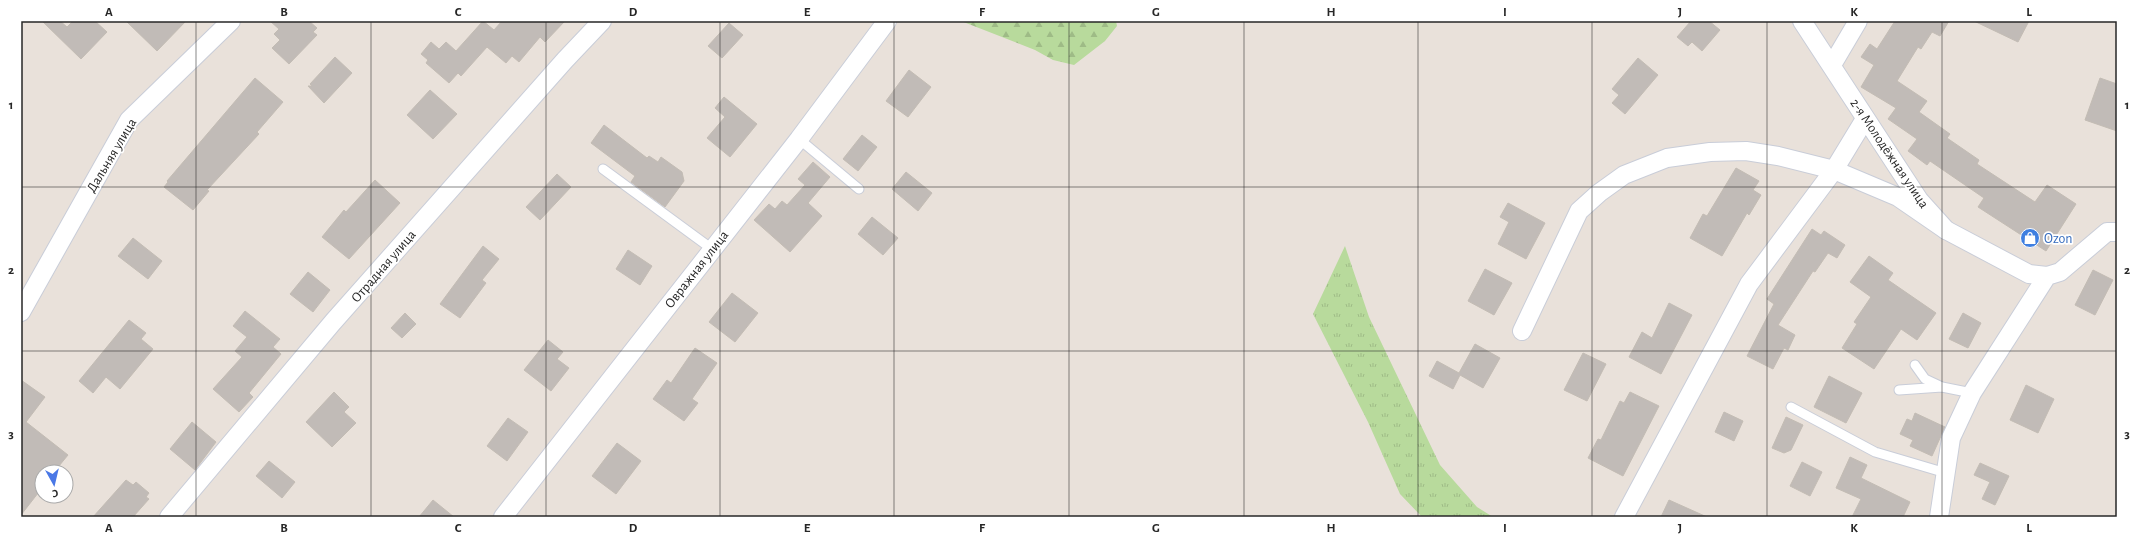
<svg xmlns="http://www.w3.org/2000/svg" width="2138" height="538" font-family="'Alegreya Sans',sans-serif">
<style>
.grass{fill:url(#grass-tufts)}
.forest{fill:url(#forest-firs)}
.building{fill:#c1bbb7;stroke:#c3bcb4}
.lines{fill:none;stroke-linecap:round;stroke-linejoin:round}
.service-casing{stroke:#c9cdd8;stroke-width:11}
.minor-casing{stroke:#c9cdd8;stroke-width:20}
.service{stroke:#fff;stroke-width:9}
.minor{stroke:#fff;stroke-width:18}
.grid{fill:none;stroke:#272727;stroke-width:1;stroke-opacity:0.55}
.labels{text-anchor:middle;stroke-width:3.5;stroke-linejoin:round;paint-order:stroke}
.street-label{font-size:14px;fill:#272727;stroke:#fff}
.shop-label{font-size:14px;fill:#366cbe;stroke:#fff;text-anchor:start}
.neatline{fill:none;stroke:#272727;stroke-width:1.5}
.grid-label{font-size:13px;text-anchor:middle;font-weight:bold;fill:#272727}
</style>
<defs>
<pattern id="grass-tufts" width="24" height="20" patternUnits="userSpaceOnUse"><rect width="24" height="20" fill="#b8da9c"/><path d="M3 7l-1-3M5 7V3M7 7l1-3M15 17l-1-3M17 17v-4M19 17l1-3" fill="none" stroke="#9ebb86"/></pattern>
<pattern id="forest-firs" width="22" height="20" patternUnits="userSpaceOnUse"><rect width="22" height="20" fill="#b8da9c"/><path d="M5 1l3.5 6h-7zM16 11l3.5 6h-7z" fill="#9ebb86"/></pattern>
</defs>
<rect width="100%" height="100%" fill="#e9e1da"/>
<polygon class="grass" points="1345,246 1369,317 1440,465 1477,507 1493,517 1422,517 1400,494 1368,422 1313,314"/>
<polygon class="forest" points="961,21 1116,21 1117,26 1105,41 1074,65 1053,60 1035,50"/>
<g class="building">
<polygon points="42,21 60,21 67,27 73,21 95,21 107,32 81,59"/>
<polygon points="126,21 186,21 157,51"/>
<polygon points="270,21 309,21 317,28 313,32 317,35 289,64 272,48 280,40 274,34 279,29"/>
<polygon points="483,21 494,30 502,21 565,21 545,42 540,37 519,62 512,56 506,63 487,47 461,76 458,73 449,83 426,63 428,60 421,54 431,42 439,49 446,42 456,51"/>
<polygon points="1691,21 1709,21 1720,30 1702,51 1692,42 1688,46 1677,37"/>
<polygon points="1895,21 1949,21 1940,36 1932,32 1921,49 1918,47 1897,81 1927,101 1919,112 1950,134 1947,138 1979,160 1977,164 2035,202 2047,185 2076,204 2046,251 1978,207 1984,198 1930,161 1927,165 1908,151 1917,139 1888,119 1896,108 1861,87 1874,65 1861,57 1870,44 1877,49"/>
<polygon points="1974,21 2029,21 2018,42"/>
<polygon points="729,23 743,35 722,58 708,46"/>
<polygon points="335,57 352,73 324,103 308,86 312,86 310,84"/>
<polygon points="1638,58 1658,75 1625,114 1612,103 1619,95 1612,89"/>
<polygon points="909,70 931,87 908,117 886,101"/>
<polygon points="255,78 283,102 257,132 259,134 207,190 209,191 193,210 164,187 168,182 167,181"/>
<polygon points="2100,78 2117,84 2117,131 2085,120"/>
<polygon points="430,90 457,114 433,139 407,115"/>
<polygon points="724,97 757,124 730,157 707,138 725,117 715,108"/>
<polygon points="604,125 647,158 649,156 658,162 661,157 682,172 684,181 665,207 631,182 635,176 591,143"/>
<polygon points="862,135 877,147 858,171 843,159"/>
<polygon points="813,162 830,177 808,203 822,216 790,252 754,220 769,204 775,209 782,201 787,205 805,185 798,179"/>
<polygon points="1736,168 1759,181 1753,190 1761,195 1749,215 1747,213 1722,256 1690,238 1703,214 1707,216"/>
<polygon points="906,172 932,193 918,211 892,189"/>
<polygon points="557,174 571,187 540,220 526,207"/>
<polygon points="375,180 400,203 349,259 322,237 344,210 346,212"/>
<polygon points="1508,203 1545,223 1526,259 1498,244 1509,222 1500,217"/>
<polygon points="872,217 898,238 883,255 858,234"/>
<polygon points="1812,229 1821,235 1824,231 1845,245 1837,258 1828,253 1815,272 1813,271 1778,325 1795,335 1788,350 1784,348 1773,369 1747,356 1774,304 1767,299"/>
<polygon points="133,238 162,261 148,279 118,256"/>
<polygon points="483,246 499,259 482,280 486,283 460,318 440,304"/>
<polygon points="628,250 652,266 640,285 616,269"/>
<polygon points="1869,256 1893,273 1888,280 1936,313 1917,340 1901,329 1874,369 1842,348 1857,324 1854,322 1871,297 1850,282"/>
<polygon points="1485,269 1512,283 1494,315 1468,301"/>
<polygon points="2093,270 2113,280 2095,315 2075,305"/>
<polygon points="308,272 330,290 313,312 290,294"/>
<polygon points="732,293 758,313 735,342 709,322"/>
<polygon points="1669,303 1692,315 1661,374 1629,357 1642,332 1652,338"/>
<polygon points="245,311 280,339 273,347 281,354 249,393 253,397 239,412 213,389 242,357 235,351 247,337 233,326"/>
<polygon points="405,313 416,324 402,338 391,328"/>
<polygon points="1963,313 1981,323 1968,348 1949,339"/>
<polygon points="129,320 146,333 141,339 153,349 120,389 106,377 93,393 79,381"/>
<polygon points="548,340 563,352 557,359 569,368 551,391 524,370"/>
<polygon points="1475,344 1500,358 1483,388 1460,375 1453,389 1429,376 1437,361 1459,373"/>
<polygon points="695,348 717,363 692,399 698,403 684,421 653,399 667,380 671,383"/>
<polygon points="1583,353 1606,364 1587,401 1564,390"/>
<polygon points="1829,376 1862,393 1846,423 1814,407"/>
<polygon points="21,380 45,397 26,422 68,455 54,472 42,472 42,488 21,515"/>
<polygon points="2026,385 2054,399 2038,433 2010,420"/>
<polygon points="334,392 349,407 344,412 356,423 332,447 306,422"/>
<polygon points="1630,392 1659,406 1623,476 1588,458 1598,439 1601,440 1620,401 1624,403"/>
<polygon points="1724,412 1743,421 1734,441 1715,432"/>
<polygon points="1915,413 1945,427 1932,456 1910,446 1913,440 1900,434 1907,419 1912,421"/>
<polygon points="1786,417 1803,425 1791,450 1784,453 1772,448"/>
<polygon points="508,418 528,432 507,461 487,446"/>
<polygon points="192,422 216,442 195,470 170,449"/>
<polygon points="617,443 641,461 616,494 592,476"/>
<polygon points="1850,457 1867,465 1861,478 1910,502 1903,517 1852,517 1861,499 1836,488"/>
<polygon points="269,461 295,482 282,498 256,476"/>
<polygon points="1802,462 1822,472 1810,496 1790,486"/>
<polygon points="1980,463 2009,476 1995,505 1982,499 1990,482 1974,475"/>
<polygon points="126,480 133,485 136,482 149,493 146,497 149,499 133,517 93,517"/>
<polygon points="433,500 454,517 419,517"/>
<polygon points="1669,500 1707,517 1661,517"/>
</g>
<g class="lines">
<g class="service-casing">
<g id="service">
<polyline points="799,139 859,189"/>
<polyline points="603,169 712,249"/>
<polyline points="1915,365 1925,379 1940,386"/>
<polyline points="1899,390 1942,387 1972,393"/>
<polyline points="1791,407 1875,452 1946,473"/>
</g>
</g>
<g class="minor-casing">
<g id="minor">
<polyline points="1802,21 1919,200 1946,230 2029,274 2047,276"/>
<polyline points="1832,65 1858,21"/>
<polyline points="21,312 129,120 231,21"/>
<polyline points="1522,331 1579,211 1599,193 1624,175 1667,158 1710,152 1746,151 1778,156 1834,170 1898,197 1946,230"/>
<polyline points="169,517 333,322 565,60 602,21"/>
<polyline points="503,517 799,139 887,21"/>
<polyline points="1624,517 1749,284 1834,170 1865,119"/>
<polyline points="1939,517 1951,438 1972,393 2047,276 2060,272 2107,232 2117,232"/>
</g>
</g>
<use href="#service" class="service"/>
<use href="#minor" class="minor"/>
</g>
<path class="grid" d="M 196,21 L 196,517M 371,21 L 371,517M 546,21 L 546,517M 720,21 L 720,517M 894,21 L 894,517M 1069,21 L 1069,517M 1244,21 L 1244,517M 1418,21 L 1418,517M 1592,21 L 1592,517M 1767,21 L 1767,517M 1942,21 L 1942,517M 21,187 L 2117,187M 21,351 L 2117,351"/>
<defs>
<g id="shop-disc" transform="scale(1)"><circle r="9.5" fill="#3f7fe0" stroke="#fff"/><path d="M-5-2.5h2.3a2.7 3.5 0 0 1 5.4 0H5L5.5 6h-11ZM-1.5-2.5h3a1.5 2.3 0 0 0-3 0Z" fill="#fff"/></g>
</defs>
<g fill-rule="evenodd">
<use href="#shop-disc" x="2030" y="238"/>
</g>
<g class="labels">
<g class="street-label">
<text transform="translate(1890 153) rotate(56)" y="5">2-я Молодёжная улица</text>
<text transform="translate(111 155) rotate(-59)" y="5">Дальняя улица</text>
<text transform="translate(383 266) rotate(-49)" y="5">Отрадная улица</text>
<text transform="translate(696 269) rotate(-52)" y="5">Овражная улица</text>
</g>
<g class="shop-label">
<text x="2044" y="243">Ozon</text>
</g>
</g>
<rect width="2138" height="538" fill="none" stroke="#ffffff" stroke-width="44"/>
<g transform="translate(54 484) rotate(172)"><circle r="19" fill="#ffffff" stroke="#a9a9a9"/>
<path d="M0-3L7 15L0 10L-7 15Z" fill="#4a78e6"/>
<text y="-6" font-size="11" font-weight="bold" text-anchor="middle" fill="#272727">С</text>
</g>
<rect x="22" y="22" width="2094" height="494" class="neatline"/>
<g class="grid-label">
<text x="109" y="16">A</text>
<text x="284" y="16">B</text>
<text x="458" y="16">C</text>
<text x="633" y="16">D</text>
<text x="807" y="16">E</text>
<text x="982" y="16">F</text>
<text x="1156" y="16">G</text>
<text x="1331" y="16">H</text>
<text x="1505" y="16">I</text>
<text x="1680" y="16">J</text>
<text x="1854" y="16">K</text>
<text x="2029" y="16">L</text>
<text x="11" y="109">1</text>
<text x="2127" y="109">1</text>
<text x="11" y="274">2</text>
<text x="2127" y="274">2</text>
<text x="11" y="438">3</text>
<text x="2127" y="438">3</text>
<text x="109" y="532">A</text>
<text x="284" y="532">B</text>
<text x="458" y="532">C</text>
<text x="633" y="532">D</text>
<text x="807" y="532">E</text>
<text x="982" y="532">F</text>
<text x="1156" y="532">G</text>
<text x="1331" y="532">H</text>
<text x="1505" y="532">I</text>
<text x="1680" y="532">J</text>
<text x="1854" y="532">K</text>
<text x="2029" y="532">L</text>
</g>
</svg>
